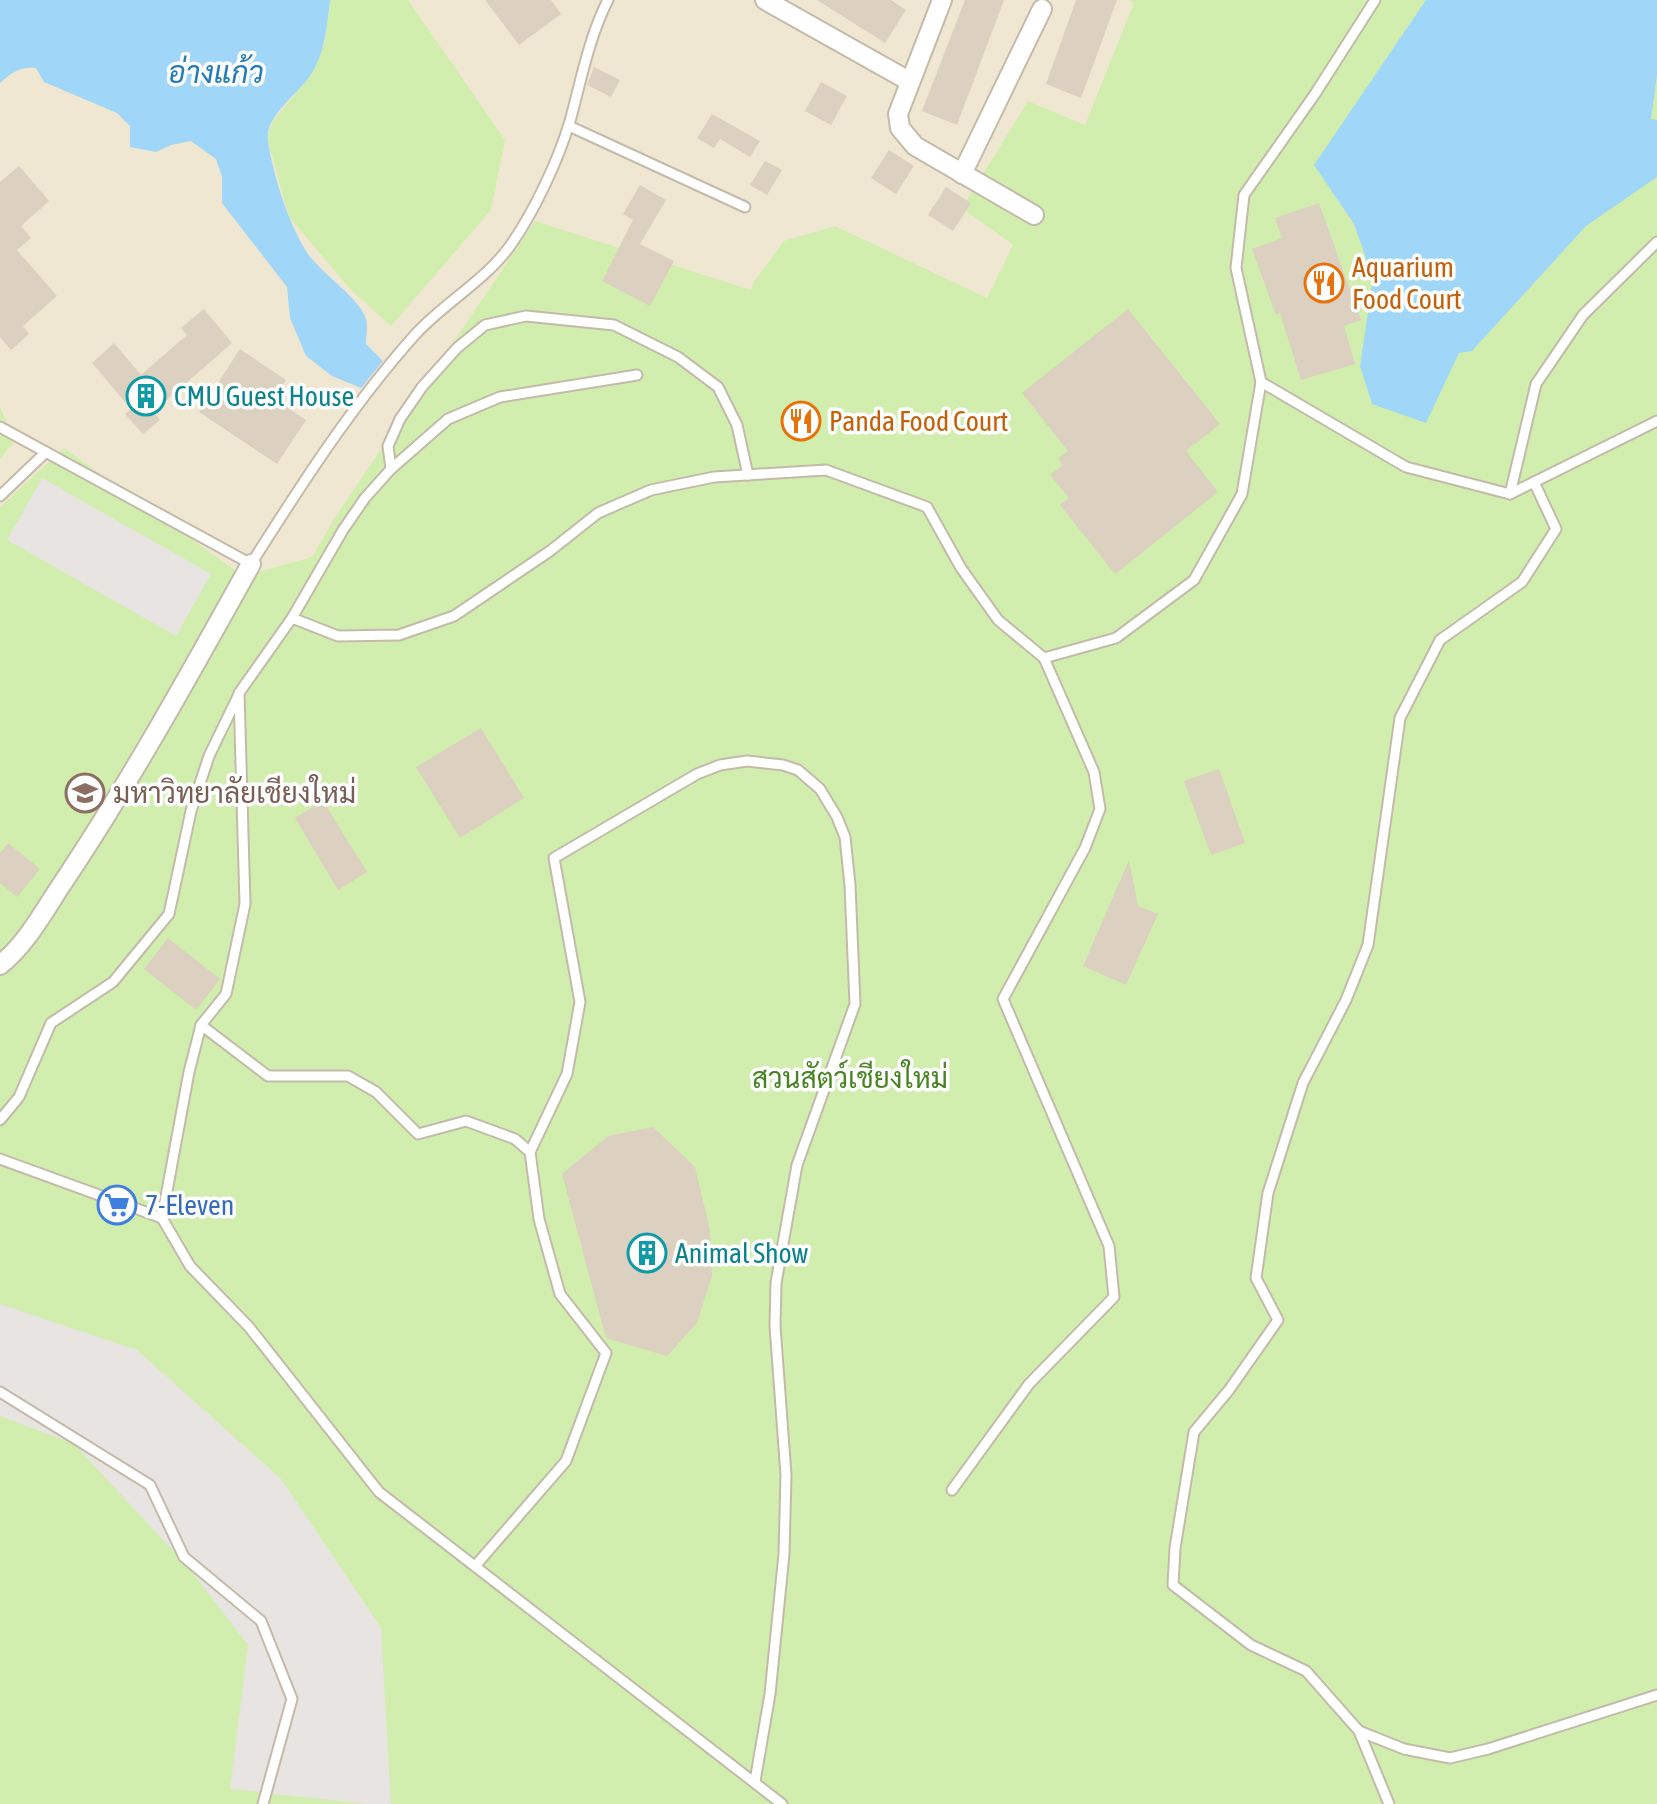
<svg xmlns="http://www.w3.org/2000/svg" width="1657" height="1804" font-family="'Asap Condensed',Sarabun,sans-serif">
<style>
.education{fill:#f0e7d2}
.green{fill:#d2eeae}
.parking{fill:#e7e4e1}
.water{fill:#a0d6f8}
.building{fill:#dcd0c0}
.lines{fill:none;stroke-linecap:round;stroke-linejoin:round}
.service-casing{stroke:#c3baaa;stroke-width:13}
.minor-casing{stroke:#c3baaa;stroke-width:22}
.service{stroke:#fff;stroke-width:9}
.minor{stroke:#fff;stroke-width:18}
.labels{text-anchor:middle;stroke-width:7;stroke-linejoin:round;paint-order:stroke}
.food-label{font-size:28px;fill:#c56008;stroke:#fff;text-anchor:start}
.culture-label{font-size:28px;fill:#0d838f;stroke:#fff;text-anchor:start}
.education-label{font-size:28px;fill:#785e54;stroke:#fff;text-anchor:start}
.park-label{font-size:28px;fill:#498422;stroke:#fff}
.shop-label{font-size:28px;fill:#366cbe;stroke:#fff;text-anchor:start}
.water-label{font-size:30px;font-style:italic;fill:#227cba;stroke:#fff}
</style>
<rect width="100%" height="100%" fill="#f6f2e9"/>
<polygon class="education" points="0,0 1186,0 1003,370 0,1073"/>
<g class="green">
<polygon points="330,0 408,0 505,140 491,210 391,326 351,290 289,217 267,138 273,121 311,75 325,41"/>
<polygon points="1129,0 1657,0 1657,1804 0,1804 0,507 64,448 243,576 312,557 336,516 535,221 751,290 753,283 784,241 835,226 987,298 1013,245 962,208 1028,101 1085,125 1134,3"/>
<polygon points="0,407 15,441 0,459"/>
</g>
<g class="parking">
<polygon points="42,478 211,574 176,636 7,540"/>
<polygon points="0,1304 137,1350 281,1479 381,1628 391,1804 367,1804 230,1789 248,1645 188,1567 74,1444 0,1416"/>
</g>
<g class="water">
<path d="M 0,0 L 330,0 C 327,26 325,54 310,76 C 298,94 264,117 268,141 C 273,175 288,222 306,251 C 318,271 360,298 366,319 C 368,326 366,336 366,344 L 383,361 L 361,388 L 332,376 L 306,356 L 290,318 L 287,287 L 222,203 L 222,177 L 216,159 L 191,141 L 171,145 L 156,152 L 130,147 L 130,126 L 117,113 L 44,82 L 36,68 C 20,66 11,73 0,83 Z"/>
<polygon points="1426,0 1657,0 1657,75 1651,119 1657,120 1657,177 1586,226 1472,351 1459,353 1426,423 1372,404 1360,366 1373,278 1354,224 1314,165"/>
</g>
<g class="building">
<polygon points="485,0 551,0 561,14 519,45"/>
<polygon points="817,0 891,0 906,10 885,43"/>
<polygon points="965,0 1004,0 957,125 922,111"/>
<polygon points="1076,0 1117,0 1081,98 1046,84"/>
<polygon points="594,67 620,80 611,97 587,85"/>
<polygon points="821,82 847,96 831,125 805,111"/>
<polygon points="712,114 760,141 750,157 720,139 714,148 697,138"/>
<polygon points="889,150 914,166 896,194 871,178"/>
<polygon points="765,161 782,170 767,195 750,185"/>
<polygon points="19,166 49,201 21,226 31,238 17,250 57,296 23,326 29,334 11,350 0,337 0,182"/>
<polygon points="640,185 666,200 640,244 674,261 650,306 602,281 633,220 623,214"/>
<polygon points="946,187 971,203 953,231 928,215"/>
<polygon points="1319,203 1361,320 1344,326 1355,364 1301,380 1280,313 1276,315 1252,249 1282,238 1275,218"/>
<polygon points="204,309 232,343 153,412 160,420 143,434 125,414 131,409 92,363 114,343 141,375 187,335 181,328"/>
<polygon points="1128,309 1220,424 1186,451 1218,492 1115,574 1060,505 1069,498 1050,475 1063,465 1058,459 1068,451 1022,393"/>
<polygon points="240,349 286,380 274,398 306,420 277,464 199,412"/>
<polygon points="481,728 524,798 460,838 416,767"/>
<polygon points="1219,769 1245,843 1211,855 1184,781"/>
<polygon points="323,801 367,872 338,890 295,818"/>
<polygon points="8,843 40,869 17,897 0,883 0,853"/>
<polygon points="1129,860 1138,906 1158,914 1126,985 1083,966"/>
<polygon points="168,938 220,979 196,1010 144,969"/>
<polygon points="653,1127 695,1167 710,1230 712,1276 697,1323 667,1356 606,1338 562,1174 608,1136"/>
</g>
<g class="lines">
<g class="service-casing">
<g id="service">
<polyline points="569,126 745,207"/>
<polyline points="1261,382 1406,467 1510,494 1657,421"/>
<path d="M 0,427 L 251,564 C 301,485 351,407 413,337 C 442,304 484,282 510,246 C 534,212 558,161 570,121 C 581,81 589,37 608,0"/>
<polyline points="391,469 388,446 400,419 422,387 457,348 485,325 526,316 614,325 678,357 718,387 737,425 748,475"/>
<polyline points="1510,494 1536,384 1583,315 1657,242"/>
<polyline points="0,496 46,452"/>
<polyline points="292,618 343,530 365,498 391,469 448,419 500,397 637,375"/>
<polyline points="201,1025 268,1076 348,1076 376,1092 418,1134 466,1121 515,1139 530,1152"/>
<polyline points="0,1120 19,1097 51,1023 113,982 169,914 191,811 209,756 239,694"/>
<polyline points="0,1159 162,1218 190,1266 249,1327 379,1492 782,1804"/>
<polyline points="162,1218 189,1072 201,1025 226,994 245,904 239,693 292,618 338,636 399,635 454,616 550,551 598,513 651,490 714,477 826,470 927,507 961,568 998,620 1044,658 1116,638 1194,580 1242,494 1261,382 1236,268 1244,195 1315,94 1375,0"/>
<polyline points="0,1392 150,1485 184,1557 261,1621 292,1699 263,1804"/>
<polyline points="952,1490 1029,1384 1114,1297 1109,1246 1003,999 1085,848 1100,809 1094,772 1044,658"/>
<polyline points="476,1565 566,1461 606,1353 560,1294 539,1219 530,1152 567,1074 580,1002 554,858 697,774 720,765 747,761 783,765 798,770 820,789 837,817 845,837 850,885 855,1004 797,1165 776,1283 775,1326 786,1475 784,1554 770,1694 755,1781"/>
<polyline points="1359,1731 1404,1749 1450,1758 1488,1749 1657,1695"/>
<polyline points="1389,1804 1359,1731 1306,1671 1251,1645 1173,1585 1175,1548 1194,1432 1229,1390 1278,1320 1256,1278 1268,1193 1303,1083 1346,1000 1368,945 1400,718 1440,640 1522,582 1556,529 1534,482"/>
</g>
</g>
<g class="minor-casing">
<g id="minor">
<polyline points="765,0 909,81"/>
<polyline points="942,0 898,114 900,128 915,146 1034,215"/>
<polyline points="962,174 1042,9"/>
<path d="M 0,965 C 28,943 46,907 66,878 C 133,777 192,670 251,564"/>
</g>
</g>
<use href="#service" class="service"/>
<use href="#minor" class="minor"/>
</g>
<defs>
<g id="restaurant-ring" transform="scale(2)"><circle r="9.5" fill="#fff" stroke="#e8710a" stroke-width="1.5"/><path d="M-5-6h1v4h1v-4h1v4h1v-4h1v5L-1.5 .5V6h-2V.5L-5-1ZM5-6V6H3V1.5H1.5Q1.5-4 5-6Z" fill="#e8710a"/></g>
<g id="building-ring" transform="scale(2)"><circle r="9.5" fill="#fff" stroke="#0f9aa8" stroke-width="1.5"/><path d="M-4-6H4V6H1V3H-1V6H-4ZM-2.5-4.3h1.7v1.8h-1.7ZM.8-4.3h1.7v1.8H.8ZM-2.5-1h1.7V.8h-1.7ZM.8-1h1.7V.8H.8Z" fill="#0f9aa8"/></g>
<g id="university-ring" transform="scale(2)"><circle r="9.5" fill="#fff" stroke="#8d6e63" stroke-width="1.5"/><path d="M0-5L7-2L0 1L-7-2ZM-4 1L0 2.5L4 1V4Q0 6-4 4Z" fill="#8d6e63"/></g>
<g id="supermarket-ring" transform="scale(2)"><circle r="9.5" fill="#fff" stroke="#3f7fe0" stroke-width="1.5"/><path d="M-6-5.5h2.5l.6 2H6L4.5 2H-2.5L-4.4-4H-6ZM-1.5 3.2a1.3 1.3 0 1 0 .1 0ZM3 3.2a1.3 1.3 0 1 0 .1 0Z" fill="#3f7fe0"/></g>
</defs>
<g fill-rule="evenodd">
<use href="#restaurant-ring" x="1324" y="283"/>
<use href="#building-ring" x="146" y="396"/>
<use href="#restaurant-ring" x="801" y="421"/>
<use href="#university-ring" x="85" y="793"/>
<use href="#supermarket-ring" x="117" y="1205"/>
<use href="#building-ring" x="647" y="1253"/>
</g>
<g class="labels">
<g class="food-label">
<text x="1352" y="277">Aquarium<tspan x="1352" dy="32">Food Court</tspan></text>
<text x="829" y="431">Panda Food Court</text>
</g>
<g class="culture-label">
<text x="174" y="406">CMU Guest House</text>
<text x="675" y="1263">Animal Show</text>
</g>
<g class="education-label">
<text x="113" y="803">มหาวิทยาลัยเชียงใหม่</text>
</g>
<g class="park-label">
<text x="850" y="1088">สวนสัตว์เชียงใหม่</text>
</g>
<g class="shop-label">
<text x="145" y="1215">7-Eleven</text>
</g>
<g class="water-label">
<text x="216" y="83">อ่างแก้ว</text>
</g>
</g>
</svg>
